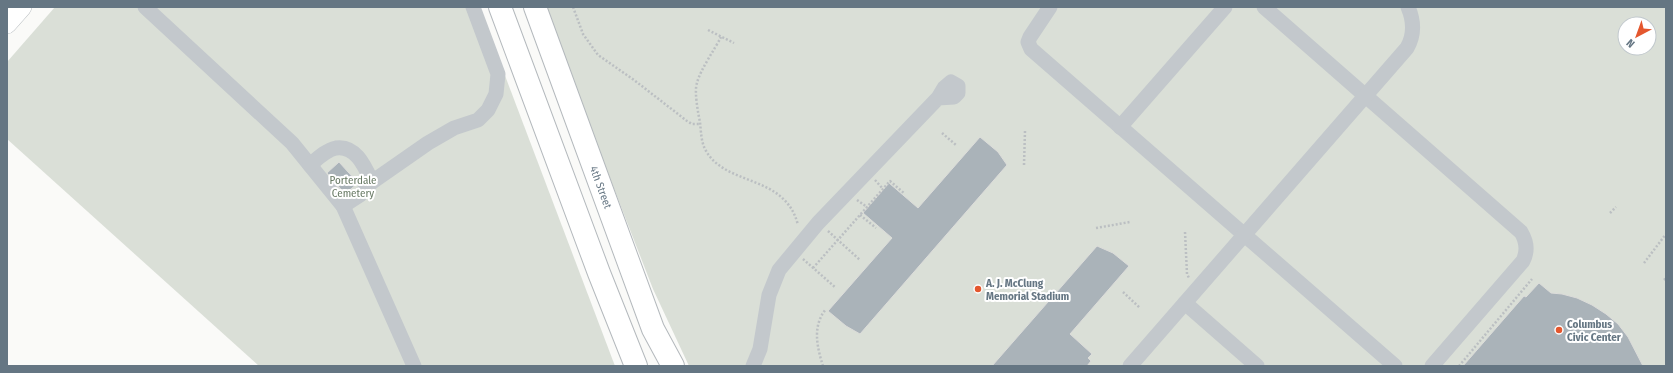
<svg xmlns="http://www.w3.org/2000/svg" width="1673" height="373" font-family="'Fira Sans Condensed',sans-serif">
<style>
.green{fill:#dadfd7;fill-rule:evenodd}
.building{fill:#aab3b9;stroke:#dcdcda}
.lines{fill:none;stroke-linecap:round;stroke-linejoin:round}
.major-casing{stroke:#b5babe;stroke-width:20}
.highway-casing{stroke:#b4b9bd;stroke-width:24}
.path{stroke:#bbbfc2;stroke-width:2.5;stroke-dasharray:2 2;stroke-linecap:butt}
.minor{stroke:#c3c8cc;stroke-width:15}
.major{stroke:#fff;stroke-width:19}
.highway{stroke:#fff;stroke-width:22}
.poi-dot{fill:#e4572e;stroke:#fff;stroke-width:1.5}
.labels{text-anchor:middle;stroke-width:4;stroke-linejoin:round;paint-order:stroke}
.park-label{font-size:11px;fill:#687a64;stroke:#fff}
.street-label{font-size:11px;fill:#657683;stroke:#fff}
.poi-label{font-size:11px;font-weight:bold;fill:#657683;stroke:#fff;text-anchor:start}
</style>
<rect width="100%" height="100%" fill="#fafaf8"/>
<g class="green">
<polygon points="55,7 479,7 615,366 259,366 7,139 7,62"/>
<path d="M 546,7 L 1666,7 L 1666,366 L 689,366 L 653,289 L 606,168 ZM 1625,24 L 1649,24 L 1649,48 L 1625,48 Z"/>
</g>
<g class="building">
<polygon points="980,137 998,152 1007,165 860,334 846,326 828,311 892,238 863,213 889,183 918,208"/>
<polygon points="339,162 358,183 345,194 327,173"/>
<polygon points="1097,246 1113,253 1129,266 1070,334 1092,354 1088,358 1091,361 1087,366 992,366"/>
<polygon points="1539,283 1551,293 1562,294 1577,298 1592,305 1606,314 1618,324 1628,337 1643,366 1463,366 1524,296 1526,297"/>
</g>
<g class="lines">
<g class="major-casing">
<polyline id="major" points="7,24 22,7"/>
</g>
<g class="highway-casing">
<g id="highway">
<polyline points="500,7 599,273 636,366"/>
<path id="s1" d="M 535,7 L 653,329 L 673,366"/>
</g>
</g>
<g class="path">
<polyline points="573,7 583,34 598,55 634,80 687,121 692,124 700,124"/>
<polyline points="708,30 734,43"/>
<path d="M 721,37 C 715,49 700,70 697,83 C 694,91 698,113 700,122 C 701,131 701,141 705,149 C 724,187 785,173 798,225"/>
<polyline points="942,133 956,145"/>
<polyline points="1024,165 1025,131"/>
<polyline points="875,180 883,189"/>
<polyline points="857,200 867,207"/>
<polyline points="1610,213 1616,207"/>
<polyline points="860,215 876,228"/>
<polyline points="1096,228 1130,222"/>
<polyline points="828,231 860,260"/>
<polyline points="1185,232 1187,274 1189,278"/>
<polyline points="803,259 836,288"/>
<polyline points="1644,263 1666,234"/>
<polyline points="813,268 890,181 905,194"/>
<polyline points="1664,280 1666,278"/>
<polyline points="1123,292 1140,308"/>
<path d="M 823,366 C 817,347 812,326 826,309"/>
<polyline points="1459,366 1532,279"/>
</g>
<g class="minor">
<polyline points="145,7 292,143 343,206 414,366"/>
<polyline points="1050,7 1030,37 1028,42 1031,49 1395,366"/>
<path d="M 1264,7 L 1521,232 C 1527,242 1528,251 1523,261 L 1432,366"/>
<polyline points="1120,127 1225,7"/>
<path d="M 310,165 C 317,159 326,150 336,148 C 356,145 365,167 372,182 L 360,195 L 343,206"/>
<polyline points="372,182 428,143 454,128 478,120 488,110 496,94 498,74 473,7"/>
<polyline points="1185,303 1257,366"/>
<polyline points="753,366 760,349 769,295 779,270 818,223 938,98 944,88 951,82 958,86 958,93 954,97 938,98"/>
<path d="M 1130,366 L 1407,48 C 1415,34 1414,21 1408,7"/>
</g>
<use href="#major" class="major"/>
<use href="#highway" class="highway"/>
</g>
<g class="poi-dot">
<circle cx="978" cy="289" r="4"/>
<circle cx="1559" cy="330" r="4"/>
</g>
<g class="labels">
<g class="park-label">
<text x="353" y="184">Porterdale<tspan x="353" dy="13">Cemetery</tspan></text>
</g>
<g class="street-label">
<text dy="4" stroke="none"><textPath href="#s1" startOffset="192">4th Street</textPath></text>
</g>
<g class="poi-label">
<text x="986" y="287">A. J. McClung<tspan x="986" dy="13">Memorial Stadium</tspan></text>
<text x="1567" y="328">Columbus<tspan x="1567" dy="13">Civic Center</tspan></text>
</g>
</g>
<rect width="1673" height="373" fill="none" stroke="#657683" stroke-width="16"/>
<g transform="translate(1637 36) rotate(221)"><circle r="19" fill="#ffffff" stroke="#c1c8cd"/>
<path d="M0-3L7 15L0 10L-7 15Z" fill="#e4572e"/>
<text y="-6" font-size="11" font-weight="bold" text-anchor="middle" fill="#657683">N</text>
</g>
</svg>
